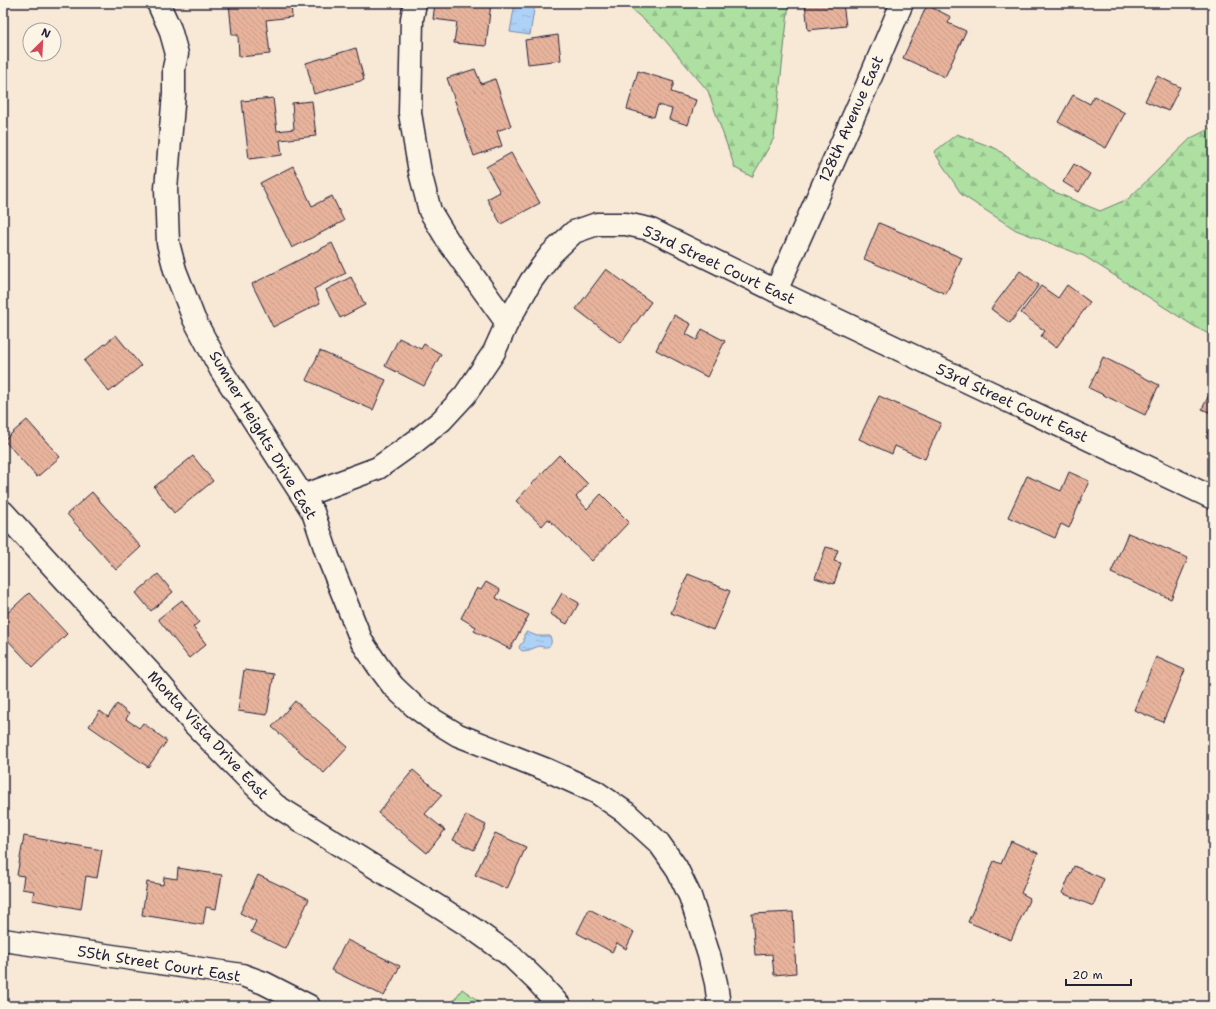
<svg xmlns="http://www.w3.org/2000/svg" width="1216" height="1009" font-family="'Shantell Sans',sans-serif">
<style>
.forest{fill:url(#forest-firs);stroke:#68816e}
.green{fill:#ade0a1;stroke:#68816e}
.water{fill:url(#water-ripples);stroke:#768cac}
.building{fill:url(#building-back-hatch);stroke:#22223b}
.lines{fill:none;stroke-linecap:round;stroke-linejoin:round}
.street-casing{stroke:#22223b;stroke-width:25}
.secondary-casing{stroke:#22223b;stroke-width:25}
.street{stroke:#fcf5e5;stroke-width:22}
.secondary{stroke:#fcf5e5;stroke-width:22}
.labels{text-anchor:middle;stroke-width:4;stroke-linejoin:round;paint-order:stroke}
.street-label{font-size:15px;fill:#22223b;stroke:#fcf5e5}
</style>
<defs>
<pattern id="forest-firs" width="22" height="20" patternUnits="userSpaceOnUse"><rect width="22" height="20" fill="#ade0a1"/><path d="M5 1l3.5 6h-7zM16 11l3.5 6h-7z" fill="#95c08c"/></pattern>
<pattern id="water-ripples" width="26" height="14" patternUnits="userSpaceOnUse"><rect width="26" height="14" fill="#aed2f7"/><path d="M2 4q2-2 4 0t4 0M15 11q2-2 4 0t4 0" fill="none" stroke="#95b4d5"/></pattern>
<pattern id="building-back-hatch" width="6" height="6" patternUnits="userSpaceOnUse"><rect width="6" height="6" fill="#e8b39c"/><path d="M-1 5l2 2M0 0l6 6M5-1l2 2" fill="none" stroke="#c79a87"/></pattern>
</defs>
<rect width="100%" height="100%" fill="#f8e8d6"/>
<filter id="ink" filterUnits="userSpaceOnUse"><feTurbulence type="fractalNoise" baseFrequency=".025" numOctaves="2"/><feDisplacementMap in="SourceGraphic" scale="8" xChannelSelector="R" yChannelSelector="G"/><feConvolveMatrix kernelMatrix="1 2 1 2 8 2 1 2 1" color-interpolation-filters="sRGB"/></filter>
<g filter="url(#ink)">
<g class="forest">
<polygon points="624,3 789,3 774,138 752,177 735,168 708,91 658,32"/>
<polygon points="1213,127 1213,336 1197,328 1084,256 1016,230 962,195 934,152 957,134 997,149 1050,190 1100,211 1128,199 1191,138"/>
</g>
<polygon class="green" points="462,989 486,1006 450,1006"/>
<g class="water">
<polygon points="515,3 535,3 530,35 510,32"/>
<path d="M 527,632 L 537,636 L 550,636 C 554,646 548,649 539,646 L 529,650 L 522,651 L 519,648 L 520,645 L 524,642 L 524,634 Z"/>
</g>
<g class="building">
<polygon points="229,3 291,3 292,17 266,20 270,54 239,57 238,35 232,35"/>
<polygon points="435,3 491,3 486,46 454,43 457,22 433,19"/>
<polygon points="805,3 843,3 846,26 808,30"/>
<polygon points="927,5 951,17 948,23 966,31 945,77 903,58"/>
<polygon points="558,35 561,60 528,64 525,40"/>
<polygon points="356,48 364,80 314,94 306,63"/>
<polygon points="475,69 481,84 495,79 511,126 497,131 502,146 474,156 447,78"/>
<polygon points="638,71 674,82 671,92 696,100 688,125 669,119 672,109 658,105 654,117 627,109"/>
<polygon points="1157,76 1180,87 1168,111 1145,101"/>
<polygon points="1073,95 1090,104 1094,96 1125,113 1106,148 1058,122"/>
<polygon points="273,98 277,131 294,129 292,103 312,101 316,136 280,140 282,155 249,159 242,101"/>
<polygon points="511,153 540,203 501,224 487,199 500,192 486,167"/>
<polygon points="1074,164 1090,174 1079,192 1063,182"/>
<polygon points="293,166 312,206 332,196 344,221 292,248 260,183"/>
<polygon points="879,223 962,258 946,294 864,259"/>
<polygon points="332,243 346,273 314,289 320,303 273,327 252,284"/>
<polygon points="606,269 651,302 621,343 576,309"/>
<polygon points="1020,271 1039,285 1010,323 991,309"/>
<polygon points="351,277 365,305 340,318 326,290"/>
<polygon points="1067,285 1090,302 1056,348 1041,336 1045,331 1021,313 1041,286 1058,298"/>
<polygon points="674,315 691,324 686,334 697,340 702,329 725,341 707,377 656,350"/>
<polygon points="116,335 141,366 109,392 84,361"/>
<polygon points="399,338 421,349 424,344 441,354 424,386 385,366"/>
<polygon points="320,351 386,380 373,410 306,380"/>
<polygon points="1103,357 1159,385 1145,415 1089,388"/>
<polygon points="1209,395 1213,397 1213,414 1202,409"/>
<polygon points="879,396 941,423 925,459 895,446 892,454 859,439"/>
<polygon points="27,420 60,457 37,477 4,440"/>
<polygon points="1213,421 1213,440 1206,437"/>
<polygon points="559,455 588,484 576,497 587,509 601,494 629,522 592,561 548,519 542,526 516,501"/>
<polygon points="193,456 213,481 174,513 154,487"/>
<polygon points="1069,472 1089,481 1069,528 1061,524 1055,538 1008,517 1027,476 1061,491"/>
<polygon points="92,492 141,547 116,570 67,514"/>
<polygon points="1128,533 1188,558 1171,599 1111,573"/>
<polygon points="826,547 838,550 834,561 841,563 834,584 815,578"/>
<polygon points="158,574 173,592 151,611 136,593"/>
<polygon points="688,574 730,591 713,630 671,613"/>
<polygon points="486,582 500,590 496,598 529,615 510,649 474,631 476,627 461,618 477,588 481,590"/>
<polygon points="29,593 67,634 33,667 3,635 3,617"/>
<polygon points="562,593 579,603 567,624 550,614"/>
<polygon points="182,600 199,622 193,627 206,644 189,658 158,619"/>
<polygon points="1156,657 1185,670 1163,722 1134,710"/>
<polygon points="244,670 274,674 267,715 238,711"/>
<polygon points="295,701 348,747 324,773 272,727"/>
<polygon points="117,704 129,714 126,719 139,728 143,723 167,741 148,767 89,726 100,711 108,717"/>
<polygon points="413,770 442,795 425,814 445,830 427,853 378,813"/>
<polygon points="466,815 486,825 474,850 453,840"/>
<polygon points="495,833 526,847 507,889 475,875"/>
<polygon points="24,836 102,850 97,878 86,876 81,909 32,900 34,891 22,889 24,876 17,875"/>
<polygon points="1011,841 1038,853 1021,893 1030,898 1011,940 968,922 994,861 1001,864"/>
<polygon points="1074,866 1104,879 1093,906 1062,893"/>
<polygon points="178,868 222,875 216,909 206,907 203,925 142,915 147,882 163,885 164,877 177,879"/>
<polygon points="258,875 309,899 286,949 251,932 256,921 240,913"/>
<polygon points="589,909 634,932 626,949 617,943 612,952 577,933"/>
<polygon points="793,912 796,973 774,975 772,954 755,955 752,914"/>
<polygon points="347,940 400,966 384,996 331,970"/>
</g>
<g class="lines">
<g class="street-casing">
<g id="street">
<polyline points="415,3 412,19 410,113 415,143 420,172 430,211 450,244 507,323"/>
<polyline points="776,291 866,88 902,3"/>
<polyline points="303,496 378,468 416,441 441,421 465,395 494,352 507,323 531,281 551,254 574,232 597,224 626,224 649,229 776,291 1213,498"/>
<polyline points="3,512 154,677 193,723 246,777 275,805 431,902 472,928 511,956 537,981 560,1006"/>
<polyline points="3,940 242,975 264,983 309,1006"/>
</g>
</g>
<g class="secondary-casing">
<polyline id="secondary" points="158,3 170,29 177,54 174,68 174,93 166,189 168,243 175,270 194,319 221,370 313,512 328,557 362,642 378,666 393,686 414,706 430,718 458,735 547,770 596,792 625,812 659,843 676,867 690,896 709,955 716,983 719,1006"/>
</g>
<use href="#street" class="street"/>
<use href="#secondary" class="secondary"/>
</g>
</g>
<g class="labels">
<g class="street-label">
<text transform="translate(851 119) rotate(-66)" y="5">128th Avenue East</text>
<text transform="translate(719 265) rotate(25)" y="5">53rd Street Court East</text>
<text transform="translate(1012 403) rotate(25)" y="5">53rd Street Court East</text>
<text transform="translate(263 435) rotate(59)" y="5">Sumner Heights Drive East</text>
<text transform="translate(208 735) rotate(47)" y="5">Monta Vista Drive East</text>
<text transform="translate(159 964) rotate(9)" y="5">55th Street Court East</text>
</g>
</g>
<rect width="1216" height="1009" fill="none" stroke="#fcf5e5" stroke-width="16"/>
<rect x="8" y="8" width="1200" height="993" fill="none" stroke="#22223b" stroke-width="1.5" filter="url(#ink)"/>
<g transform="translate(42 42) rotate(24)"><circle r="19" fill="#fcf5e5" stroke="#a5a1a1"/>
<path d="M0-3L7 15L0 10L-7 15Z" fill="#d1495b"/>
<text y="-6" font-size="11" font-weight="bold" text-anchor="middle" fill="#22223b">N</text>
</g>
<path d="M1066 979v6h65v-6" fill="none" stroke="#22223b" stroke-width="2"/>
<text x="1072" y="979" font-size="12" fill="#22223b" stroke="#fcf5e5" stroke-width="3" paint-order="stroke">20 m</text>
</svg>
